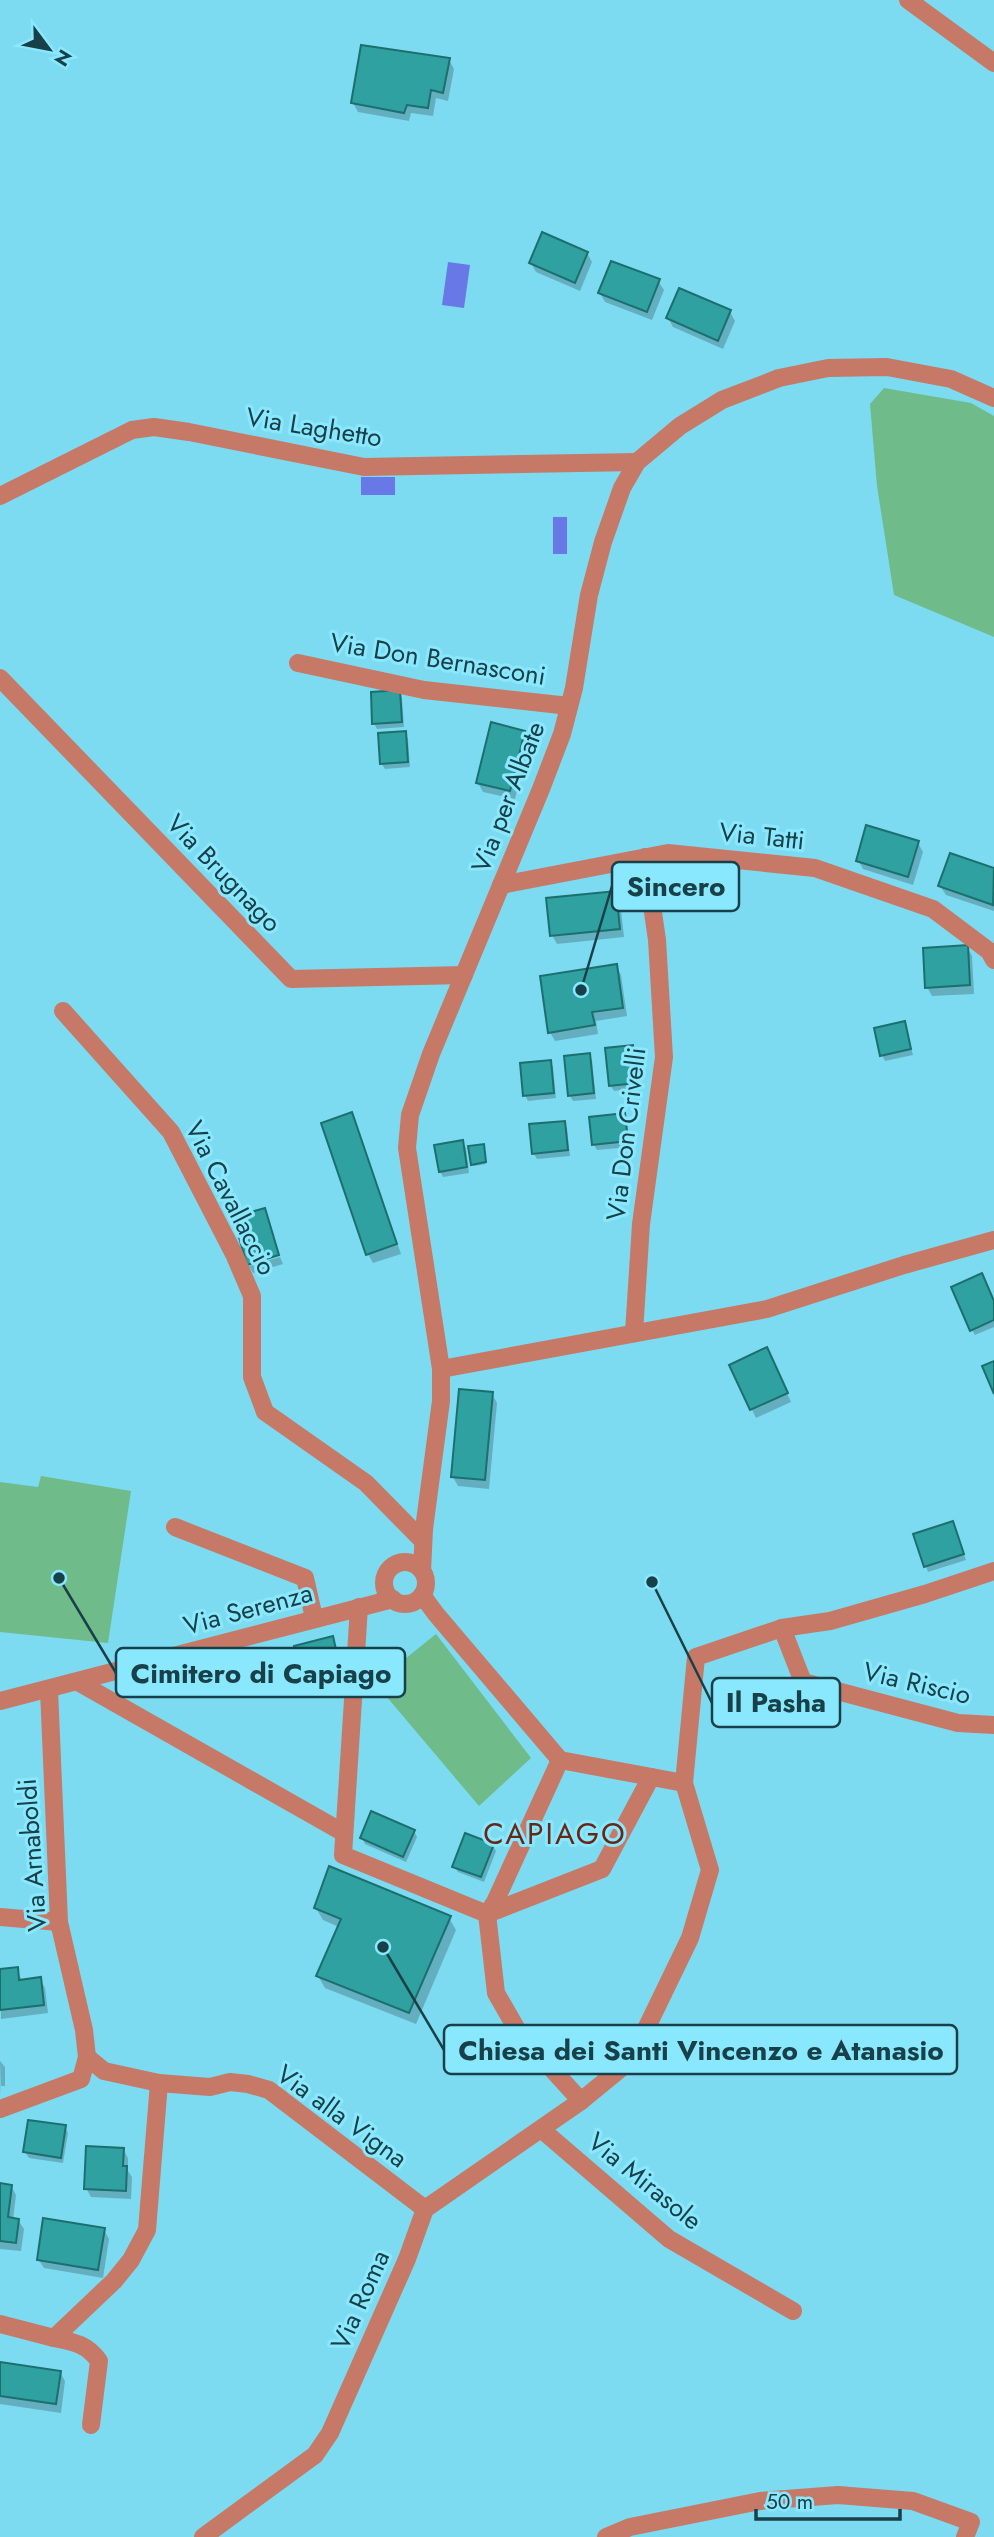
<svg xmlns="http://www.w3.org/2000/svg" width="994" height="2537" font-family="Jost,sans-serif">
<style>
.green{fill:#70bb8a}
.water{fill:#6878e6}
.shadow{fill:#0003}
.building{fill:#2fa1a0;stroke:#1d6f6f;stroke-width:2}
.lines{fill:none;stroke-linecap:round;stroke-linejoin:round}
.minor{stroke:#c67966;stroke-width:18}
.labels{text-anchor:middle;stroke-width:6;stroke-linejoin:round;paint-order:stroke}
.street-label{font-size:26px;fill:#184049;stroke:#8ae8fe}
.quarter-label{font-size:30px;letter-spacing:2px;fill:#692617;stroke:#8ae8fe}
.leader{fill:none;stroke:#184049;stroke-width:2.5}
.callout-dot{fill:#184049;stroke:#8ae8fe;stroke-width:2.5}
.callout{fill:#8ae8fe;stroke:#184049;stroke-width:2.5}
.callout-label{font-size:28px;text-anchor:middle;font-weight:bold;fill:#184049}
</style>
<rect width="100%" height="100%" fill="#7cdbf0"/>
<g class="green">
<polygon points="884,388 971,403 994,416 994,637 894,595 877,486 870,404"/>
<polygon points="41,1476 131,1491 108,1643 0,1632 0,1482 38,1487"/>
<polygon points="436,1634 531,1758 479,1806 375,1683"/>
</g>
<g class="water">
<polygon points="448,262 470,265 464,308 442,305"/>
<rect x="361" y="477" width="34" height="18"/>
<rect x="553" y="517" width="14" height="37"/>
</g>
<g class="shadow">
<polygon points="449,60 454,69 448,101 436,98 433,116 411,113 409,121 358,112 353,103"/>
<polygon points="587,253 592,262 580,291 536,272 531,263"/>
<polygon points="658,281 664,290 652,320 605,302 600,293"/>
<polygon points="730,312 735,321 723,349 673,327 668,318"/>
<polygon points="399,692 402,698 404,727 377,729 374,723"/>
<polygon points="524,732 529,741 515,799 483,792 478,783"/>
<polygon points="405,733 408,739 410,767 385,769 381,763"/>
<polygon points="918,843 923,852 913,885 863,869 858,860"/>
<polygon points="951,855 994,870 994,911 946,895 940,886"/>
<polygon points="615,892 620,901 624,937 557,944 552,935"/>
<polygon points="967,947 972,956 974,994 932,996 927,987"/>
<polygon points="616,966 621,975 627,1016 596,1021 598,1034 555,1041 550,1032"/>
<polygon points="904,1023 913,1055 885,1061 882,1055"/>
<polygon points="632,1047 635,1053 639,1088 614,1091 610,1085"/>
<polygon points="589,1055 592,1060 596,1099 573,1101 570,1096"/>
<polygon points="550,1062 553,1067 556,1098 528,1101 525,1095"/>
<polygon points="351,1114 356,1123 401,1254 373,1263 368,1254 323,1124"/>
<polygon points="624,1115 627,1121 630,1147 597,1150 594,1145"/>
<polygon points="564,1123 567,1128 570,1156 537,1159 534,1154"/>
<polygon points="462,1142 466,1148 469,1173 443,1177 440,1171"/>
<polygon points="484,1148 486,1164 474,1166 472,1164"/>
<polygon points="264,1210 269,1219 279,1253 248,1263"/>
<polygon points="280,1257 283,1264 253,1273 249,1266"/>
<polygon points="994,1303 994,1327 975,1335 972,1330"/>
<polygon points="771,1358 791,1402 756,1418 731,1366"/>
<polygon points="492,1394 497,1403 489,1489 458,1486 453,1477"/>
<polygon points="952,1523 966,1560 928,1572 915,1535"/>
<polygon points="332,1638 343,1677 308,1686 304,1681"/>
<polygon points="414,1831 417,1837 406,1862 365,1844 362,1838"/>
<polygon points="493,1846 496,1851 484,1882 458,1872 454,1866"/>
<polygon points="316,1908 449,1918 456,1930 416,2024 325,1988 318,1976 339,1927 323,1920"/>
<polygon points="17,1969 22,1981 40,1979 45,1988 48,2013 1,2019 0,1971"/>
<polygon points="0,2061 5,2067 5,2086 1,2086 1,2097"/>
<polygon points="65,2127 68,2133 63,2163 29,2158 25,2152"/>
<polygon points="123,2149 128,2158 128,2171 132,2177 131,2199 91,2197 86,2188"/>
<polygon points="0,2185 11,2186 16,2195 13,2220 18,2220 24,2229 21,2251 0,2249"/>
<polygon points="104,2230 109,2239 103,2278 44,2268 38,2259"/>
<polygon points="0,2363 60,2372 65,2381 61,2413 0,2404"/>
</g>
<g class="building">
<polygon points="361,45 450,58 443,93 431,90 428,108 407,105 404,113 351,103"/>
<polygon points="542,232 588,252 575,283 529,263"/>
<polygon points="611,261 660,279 647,312 598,293"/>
<polygon points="679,288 731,310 718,341 666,318"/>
<polygon points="400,690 402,722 372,724 371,692"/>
<polygon points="491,722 525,731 510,791 476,783"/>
<polygon points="406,731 408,762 380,764 378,733"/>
<polygon points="866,825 919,841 908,877 856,861"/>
<polygon points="950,853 994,868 993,905 938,886"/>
<polygon points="616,891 620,929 550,936 546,898"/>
<polygon points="968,945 970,985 925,988 923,948"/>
<polygon points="617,964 623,1008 592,1012 595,1025 548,1033 540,976"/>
<polygon points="905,1021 911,1049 880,1056 874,1028"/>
<polygon points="633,1045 637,1083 609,1086 605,1048"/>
<polygon points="590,1053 594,1093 568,1096 564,1056"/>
<polygon points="551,1060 554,1093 523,1096 520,1063"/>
<polygon points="352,1112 397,1244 366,1255 321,1123"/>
<polygon points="625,1113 628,1141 592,1145 589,1117"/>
<polygon points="565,1121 568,1150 532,1154 529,1124"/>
<polygon points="463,1140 467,1167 439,1172 434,1145"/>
<polygon points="484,1144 486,1162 471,1165 468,1146"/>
<polygon points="265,1208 279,1255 247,1265 233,1217"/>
<polygon points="982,1273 994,1301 994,1320 970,1331 951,1287"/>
<polygon points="767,1347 788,1393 750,1410 729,1365"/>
<polygon points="994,1361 994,1394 982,1366"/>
<polygon points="459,1389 493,1392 485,1480 451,1477"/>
<polygon points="953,1521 964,1554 924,1567 913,1534"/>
<polygon points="333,1636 341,1672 303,1681 294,1646"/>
<polygon points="371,1811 415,1830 403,1857 360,1838"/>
<polygon points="465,1833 494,1844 481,1877 452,1867"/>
<polygon points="329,1866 451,1916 409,2013 316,1976 341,1919 314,1908"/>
<polygon points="18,1967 19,1980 41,1977 44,2005 0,2010 0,1969"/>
<polygon points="28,2120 66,2125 61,2158 23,2152"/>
<polygon points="86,2146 124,2148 123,2166 127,2166 126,2191 84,2189"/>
<polygon points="0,2183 12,2185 8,2217 19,2219 16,2243 0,2241"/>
<polygon points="43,2218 105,2228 98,2270 37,2260"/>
<polygon points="0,2362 61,2371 56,2404 0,2396"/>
</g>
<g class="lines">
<g class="minor">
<polyline points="908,0 994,63"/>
<polyline points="0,496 132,430 154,427 189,432 364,467 637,462"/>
<polyline points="298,663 424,690 569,706"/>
<polyline points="0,678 291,979 464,975"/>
<polyline points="501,885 668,853 815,868 933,909 989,951 994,960"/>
<polyline points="63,1011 171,1132 234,1254 252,1296 252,1377 265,1412 366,1483 420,1538"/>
<polyline points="634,1333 641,1224 664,1057 657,940 645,857"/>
<polyline points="441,1369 767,1309 904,1265 994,1240"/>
<polyline points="175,1527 305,1578 314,1618"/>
<circle cx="405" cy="1583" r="21"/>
<polyline points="422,1571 424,1529 441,1401 441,1369 407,1148 410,1115 431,1054 541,789 562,734 574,688 589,595 603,542 622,488 637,462 680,426 722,400 779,378 828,368 887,367 951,379 994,398"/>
<polyline points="422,1595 436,1614 560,1760 684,1783"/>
<polyline points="359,1607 343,1855 487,1914 602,1869 651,1777"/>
<polyline points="782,1628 803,1682 958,1723 994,1725"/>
<polyline points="78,1682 344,1833"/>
<polyline points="0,1701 393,1599"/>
<polyline points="560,1760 495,1902 487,1914 496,1993 519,2033 581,2101"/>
<polyline points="0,1917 59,1922"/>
<polyline points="87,2057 104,2071 159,2083 210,2087 230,2082 248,2084 269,2090 425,2209"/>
<polyline points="0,2109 81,2079 87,2057 84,2030 59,1922 49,1690"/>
<polyline points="541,2129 669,2239 793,2311"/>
<polyline points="0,2324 54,2338 114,2281 131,2260 147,2230 159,2083"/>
<path d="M 54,2338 C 74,2342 87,2344 99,2361 L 91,2425"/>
<polyline points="203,2537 315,2455 330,2433 407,2259 425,2209 581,2101 620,2069 646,2029 690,1938 710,1870 684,1783 696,1657 782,1628 830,1621 925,1594 994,1571"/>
<polyline points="606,2537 630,2527 760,2501 838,2495 913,2501 971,2522 965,2537"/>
</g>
</g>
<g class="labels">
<g class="street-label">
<text transform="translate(314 427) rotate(9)" y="9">Via Laghetto</text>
<text transform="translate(438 659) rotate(9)" y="9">Via Don Bernasconi</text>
<text transform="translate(508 797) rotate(-69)" y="9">Via per Albate</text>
<text transform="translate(762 836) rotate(6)" y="9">Via Tatti</text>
<text transform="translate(224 873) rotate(46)" y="9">Via Brugnago</text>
<text transform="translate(626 1134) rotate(-83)" y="9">Via Don Crivelli</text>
<text transform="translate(231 1198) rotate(63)" y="9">Via Cavallaccio</text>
<text transform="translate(248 1609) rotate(-15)" y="9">Via Serenza</text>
<text transform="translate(917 1683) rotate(13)" y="9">Via Riscio</text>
<text transform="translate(32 1855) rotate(-94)" y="9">Via Arnaboldi</text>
<text transform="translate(342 2116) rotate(36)" y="9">Via alla Vigna</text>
<text transform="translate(645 2181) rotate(39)" y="9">Via Mirasole</text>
<text transform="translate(360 2300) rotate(-66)" y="9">Via Roma</text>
</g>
<g class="quarter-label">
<text x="555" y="1844">CAPIAGO</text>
</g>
</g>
<path class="leader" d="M581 990L612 886M59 1578L116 1673M652 1582L712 1703M383 1947L444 2050"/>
<g class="callout-dot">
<circle cx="581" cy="990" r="7"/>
<circle cx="59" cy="1578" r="7"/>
<circle cx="652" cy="1582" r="7"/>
<circle cx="383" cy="1947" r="7"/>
</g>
<g class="callout">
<rect x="612" y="862" width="127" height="49" rx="7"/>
<rect x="116" y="1648" width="289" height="49" rx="7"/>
<rect x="712" y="1678" width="128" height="49" rx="7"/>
<rect x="444" y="2025" width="513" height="49" rx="7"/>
</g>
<g class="callout-label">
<text x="676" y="896">Sincero</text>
<text x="261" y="1683">Cimitero di Capiago</text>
<text x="776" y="1712">Il Pasha</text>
<text x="701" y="2060">Chiesa dei Santi Vincenzo e Atanasio</text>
</g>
<g transform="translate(49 49) rotate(122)" stroke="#8ae8fe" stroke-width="5" paint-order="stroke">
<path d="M0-5L12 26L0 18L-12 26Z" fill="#184049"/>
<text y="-10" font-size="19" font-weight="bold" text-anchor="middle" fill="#184049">N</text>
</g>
<path d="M756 2509v10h144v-10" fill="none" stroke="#184049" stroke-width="3.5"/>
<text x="766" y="2509" font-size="21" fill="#184049" stroke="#8ae8fe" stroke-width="5" paint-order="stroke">50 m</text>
</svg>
